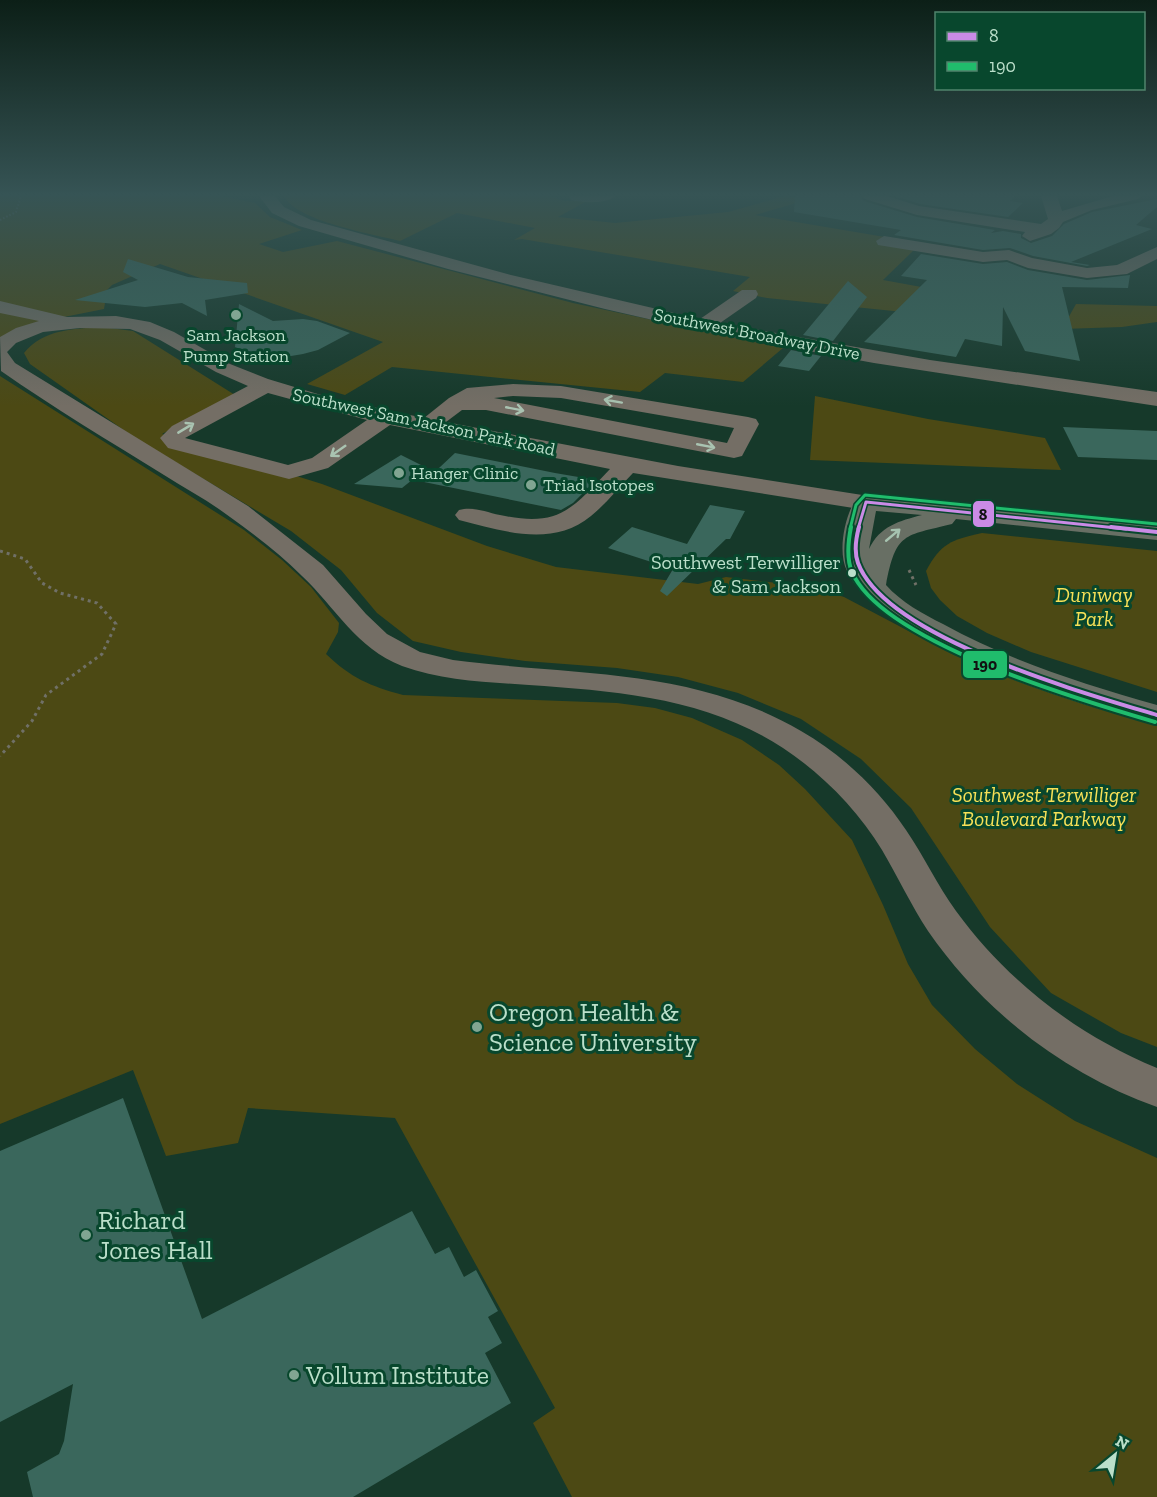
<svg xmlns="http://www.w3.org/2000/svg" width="1157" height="1497" font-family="'Zilla Slab',serif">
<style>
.green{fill:#4c4914}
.building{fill:#3a675c}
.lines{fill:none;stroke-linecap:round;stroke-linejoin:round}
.path-far1{stroke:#707067;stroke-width:2;stroke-dasharray:1.5 2;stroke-linecap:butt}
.path{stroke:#707067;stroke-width:3;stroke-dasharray:3 4;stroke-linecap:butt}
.minor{fill:#746e65;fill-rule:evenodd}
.major{fill:#686f64;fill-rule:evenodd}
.bus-1-far1-casing{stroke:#08472d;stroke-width:6}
.bus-1-casing{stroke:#08472d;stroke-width:8}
.bus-2-far1-casing{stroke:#08472d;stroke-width:6}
.bus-2-casing{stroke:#08472d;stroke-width:8}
.bus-1-far1{stroke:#ca8be6;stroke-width:3}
.bus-1{stroke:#ca8be6;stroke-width:4}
.bus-2-far1{stroke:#20bc6c;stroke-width:3}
.bus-2{stroke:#20bc6c;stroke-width:4}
.oneway{stroke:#a9c3b1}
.oneway2{stroke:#a6c3b0}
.poi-dot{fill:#81a592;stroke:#08472d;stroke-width:2}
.bus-dot{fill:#bbdfca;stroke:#08472d;stroke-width:2}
.labels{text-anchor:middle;stroke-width:6;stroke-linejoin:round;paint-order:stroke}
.far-street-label{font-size:18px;fill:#bbdfca;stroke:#08472d}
.far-poi-label{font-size:18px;fill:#bbdfca;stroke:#08472d;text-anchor:start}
.bus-label{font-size:20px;fill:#bbdfca;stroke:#08472d;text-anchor:end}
.park-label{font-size:21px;font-style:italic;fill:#f8e157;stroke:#08472d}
.near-poi-label{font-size:26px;fill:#bbdfca;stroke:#08472d;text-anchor:start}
.line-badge{stroke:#08472d;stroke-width:2}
.pale-badge-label{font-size:16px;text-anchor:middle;font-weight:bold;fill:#111}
</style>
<rect width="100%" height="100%" fill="#16392a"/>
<g class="green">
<polygon points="0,196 221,196 255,203 270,217 302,230 259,244 283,252 337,241 573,303 783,348 743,382 665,373 640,392 392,367 345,395 307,384 383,342 160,264 112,285 101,296 105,303 104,309 39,322 0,338"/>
<path d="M 284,196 L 550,196 L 564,201 L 587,201 L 558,217 L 615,223 L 728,212 L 785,196 L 810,199 L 755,215 L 885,237 L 877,244 L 914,250 L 883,280 L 960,294 L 942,316 L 767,298 L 733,291 L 750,277 L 522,239 L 514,240 L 535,228 L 457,213 L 400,241 C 372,234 296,221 284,196 Z"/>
<polygon points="1076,304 1157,306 1157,322 1122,327 1062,329"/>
<path d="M 102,327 L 133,331 L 235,395 L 162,434 L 322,484 L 487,546 L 556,567 L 698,584 L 726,577 L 812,587 L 844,597 L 954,655 L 1056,694 L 1157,726 L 1157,1047 L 1121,1033 L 1051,993 L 990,927 L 911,808 L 861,759 L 801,719 L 738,693 L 678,677 L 617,668 L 525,661 L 461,652 L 413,641 L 377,613 L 341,570 L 291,531 L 135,438 L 30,364 L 24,353 C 44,329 73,329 102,327 Z"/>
<path d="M 0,376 L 244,530 L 282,560 L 311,587 L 339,623 L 338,632 L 326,654 C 351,678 370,686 403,695 L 617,703 L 655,708 L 692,718 L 742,740 L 779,765 L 805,789 L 852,840 L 883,905 L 908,964 L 932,1005 L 975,1049 L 1017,1084 L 1075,1121 L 1157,1158 L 1157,1497 L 572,1497 L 533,1423 L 555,1408 L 395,1118 L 248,1108 L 238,1143 L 166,1156 L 133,1070 L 0,1124 Z"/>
<polygon points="815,396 928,419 1045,438 1061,470 810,460"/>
<path d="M 982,533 L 1157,551 L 1157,692 L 1031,652 L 987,633 L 957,616 L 940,600 L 931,588 L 926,571 C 941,543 951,540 982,533 Z"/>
</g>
<g class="building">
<polygon points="795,196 860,196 864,201 917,217 995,230 991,233 1003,231 1021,234 1021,238 1031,243 1052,236 1064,224 1092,212 1157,199 1157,207 1136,225 1152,229 1071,262 1090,265 1087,266 1033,256 1010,248 983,250 894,235 901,230 794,212"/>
<polygon points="895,196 1015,196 1010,201 1023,203 1008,217 920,204"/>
<polygon points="921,254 983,264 1007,262 1028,270 1087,280 1130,275 1128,288 1062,287 1080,361 1025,351 1003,307 1002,346 965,339 956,357 864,342 927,280 901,276"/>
<polygon points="128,259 188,277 247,283 248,293 205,300 207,316 182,303 145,307 75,300 138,280 123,272"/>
<polygon points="848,281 867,297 833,341 803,335"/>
<polygon points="239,304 273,321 303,319 317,321 350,333 318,350 303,354 285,357 252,354 235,347"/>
<polygon points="791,350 821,356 809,371 778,366"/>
<polygon points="1063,427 1157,431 1157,460 1078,457"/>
<polygon points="455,453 555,473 596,480 573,503 561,510 424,482"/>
<polygon points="401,455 427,468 402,488 354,484"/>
<polygon points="710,505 745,511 730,539 726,539 667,596 660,591 673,569 608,548 632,527 687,544"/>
<polygon points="123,1098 202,1319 412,1211 435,1254 449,1247 464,1277 476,1270 498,1311 488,1317 502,1343 485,1353 511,1403 353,1497 33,1497 27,1472 59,1454 64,1441 73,1384 0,1422 0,1151"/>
</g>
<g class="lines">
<polyline class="path-far1" points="0,220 16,212 21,196"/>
<g class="path">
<polyline points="0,551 25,559 42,583 60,593 97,603 116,624 102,654 46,695 32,721 0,756"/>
<polyline points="909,570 916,585"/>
</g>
<g class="minor">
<polygon points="259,196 275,196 284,207 311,220 511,275 700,319 742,290 756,290 758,294 756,298 720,323 930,360 1157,392 1157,406 874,363 705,332 605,309 448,269 299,226 272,213"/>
<path d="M 569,196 L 615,196 C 607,204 582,203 571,200 Z"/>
<polygon points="862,196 887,196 919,206 1041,224 1048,219 1041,196 1057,196 1062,211 1113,196 1141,196 1138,199 1092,210 1063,222 1059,228 1051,234 1030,241 1022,236 1025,232 917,215 865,199"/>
<polygon points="884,236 983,252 1009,250 1032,258 1087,268 1117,265 1157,247 1157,259 1127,274 1087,278 1028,268 1007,260 983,262 878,245 876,241"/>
<path d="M 0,301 L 67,317 L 116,316 L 150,322 L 174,332 L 230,364 L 268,379 L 331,398 L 424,418 L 449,398 L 467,388 L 513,384 L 561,386 L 748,417 L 756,419 L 759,424 L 742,456 L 734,458 L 486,410 L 462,410 L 446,422 L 678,466 L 875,497 L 879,502 L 875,507 L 866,510 L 633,473 C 619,487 607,503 591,516 C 552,548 503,531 459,520 L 455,515 L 459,510 C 473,506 486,512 500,515 C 559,528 572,509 610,469 L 390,425 L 328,468 L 289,479 L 168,448 L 160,438 L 172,426 L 248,386 L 216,372 L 160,340 L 130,329 L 80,328 L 43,332 L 16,343 L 7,352 L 15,363 L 46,382 L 248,506 L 323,565 L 366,614 L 387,634 L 420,652 L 453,660 C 574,676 692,667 801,731 C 842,754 880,791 906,830 C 924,856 937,885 956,911 C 1007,981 1077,1035 1157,1068 L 1157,1107 C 1065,1074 984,1012 928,931 C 911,905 898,877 882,850 C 858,810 821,773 783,748 C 707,698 617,691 529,685 C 486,682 443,681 402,666 C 356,648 336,608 302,576 C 280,554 255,535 230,517 C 209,501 186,489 164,475 C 109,441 54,408 1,371 L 0,337 L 16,328 L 39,321 L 0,313 ZM 268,393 L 367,420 L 312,458 L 288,465 L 185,438 ZM 513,396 L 561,398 L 734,428 L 727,443 L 494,398 Z"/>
</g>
<path class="major" d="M 866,494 L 1157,524 L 1157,540 L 956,519 L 952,524 C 904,536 896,532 886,585 C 901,602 923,614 943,624 C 1010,661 1084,684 1157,705 L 1157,725 C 1079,705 883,646 847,571 C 837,551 845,515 857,497 ZM 876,511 L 922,515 C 899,521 880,526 869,549 Z"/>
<g class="bus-1-far1-casing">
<polyline id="bus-1-far1" points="858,529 866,502 1126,529"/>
</g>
<g class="bus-1-casing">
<g id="bus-1">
<path d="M 859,527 C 856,538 854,552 858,563 C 886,638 1084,693 1157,715"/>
<polyline points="1111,527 1157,532"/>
</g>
</g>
<g class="bus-2-far1-casing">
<polyline id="bus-2-far1" points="850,529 856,505 865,495 1157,524"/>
</g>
<g class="bus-2-casing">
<path id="bus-2" d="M 851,527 C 848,542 846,558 852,572 C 883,643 1083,701 1155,722"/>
</g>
<use href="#bus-1-far1" class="bus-1-far1"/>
<use href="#bus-1" class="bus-1"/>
<use href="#bus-2-far1" class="bus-2-far1"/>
<use href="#bus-2" class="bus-2"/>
</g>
<defs><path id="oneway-shaft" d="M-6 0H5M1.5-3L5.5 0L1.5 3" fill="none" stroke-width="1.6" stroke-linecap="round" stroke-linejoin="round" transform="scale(1.5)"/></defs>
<g class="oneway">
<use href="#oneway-shaft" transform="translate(613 401) rotate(-170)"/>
<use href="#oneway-shaft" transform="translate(515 409) rotate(11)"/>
<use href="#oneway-shaft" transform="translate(186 428) rotate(-31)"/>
<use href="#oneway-shaft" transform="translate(706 446) rotate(11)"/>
<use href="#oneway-shaft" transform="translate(338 451) rotate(145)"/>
</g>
<use class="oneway2" href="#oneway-shaft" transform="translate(893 535) rotate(-40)"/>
<linearGradient id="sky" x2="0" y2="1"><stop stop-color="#0c1f17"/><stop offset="0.48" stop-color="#365455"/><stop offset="1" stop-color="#365455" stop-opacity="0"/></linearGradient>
<rect width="1157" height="406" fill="url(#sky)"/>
<g class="poi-dot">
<circle cx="236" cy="315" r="6"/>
<circle cx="399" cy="473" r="6"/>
<circle cx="531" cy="485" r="6"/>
<circle cx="477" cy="1027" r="6"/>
<circle cx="86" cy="1235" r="6"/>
<circle cx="294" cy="1375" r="6"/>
</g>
<circle class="bus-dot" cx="852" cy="573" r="5"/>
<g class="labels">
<g class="far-street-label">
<text transform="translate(757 334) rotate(11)" y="6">Southwest Broadway Drive</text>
<text transform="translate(424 422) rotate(12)" y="6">Southwest Sam Jackson Park Road</text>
</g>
<g class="far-poi-label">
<text x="236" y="341" text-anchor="middle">Sam Jackson<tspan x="236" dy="21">Pump Station</tspan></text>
<text x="411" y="479">Hanger Clinic</text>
<text x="543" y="491">Triad Isotopes</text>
</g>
<g class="bus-label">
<text x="841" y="569">Southwest Terwilliger<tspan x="841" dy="24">&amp; Sam Jackson</tspan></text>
</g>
<g class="park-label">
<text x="1094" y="602">Duniway<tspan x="1094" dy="24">Park</tspan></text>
<text x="1044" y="802">Southwest Terwilliger<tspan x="1044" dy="24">Boulevard Parkway</tspan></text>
</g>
<g class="near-poi-label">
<text x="489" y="1021">Oregon Health &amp;<tspan x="489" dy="30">Science University</tspan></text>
<text x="98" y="1229">Richard<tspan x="98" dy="30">Jones Hall</tspan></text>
<text x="306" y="1384">Vollum Institute</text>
</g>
</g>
<g class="line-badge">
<rect x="972" y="500" width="23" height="28" rx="6" fill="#ca8be6"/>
<rect x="962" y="650" width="46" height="29" rx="6" fill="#20bc6c"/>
</g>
<g class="pale-badge-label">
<text x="983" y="520">8</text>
<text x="985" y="670">190</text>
</g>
<rect x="935" y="12" width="210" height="78" fill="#08472d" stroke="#50846c" stroke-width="1.5"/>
<rect x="947" y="32" width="30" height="9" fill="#ca8be6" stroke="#50846c" stroke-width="1.5"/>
<text x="989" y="42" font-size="18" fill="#bbdfca">8</text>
<rect x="947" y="62" width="30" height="9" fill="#20bc6c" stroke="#50846c" stroke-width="1.5"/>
<text x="989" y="72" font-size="18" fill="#bbdfca">190</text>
<g transform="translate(1115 1455) rotate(30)" stroke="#08472d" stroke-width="4.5" paint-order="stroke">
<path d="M0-4.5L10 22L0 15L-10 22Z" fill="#bbdfca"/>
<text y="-9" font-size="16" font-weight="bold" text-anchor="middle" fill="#bbdfca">N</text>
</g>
</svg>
